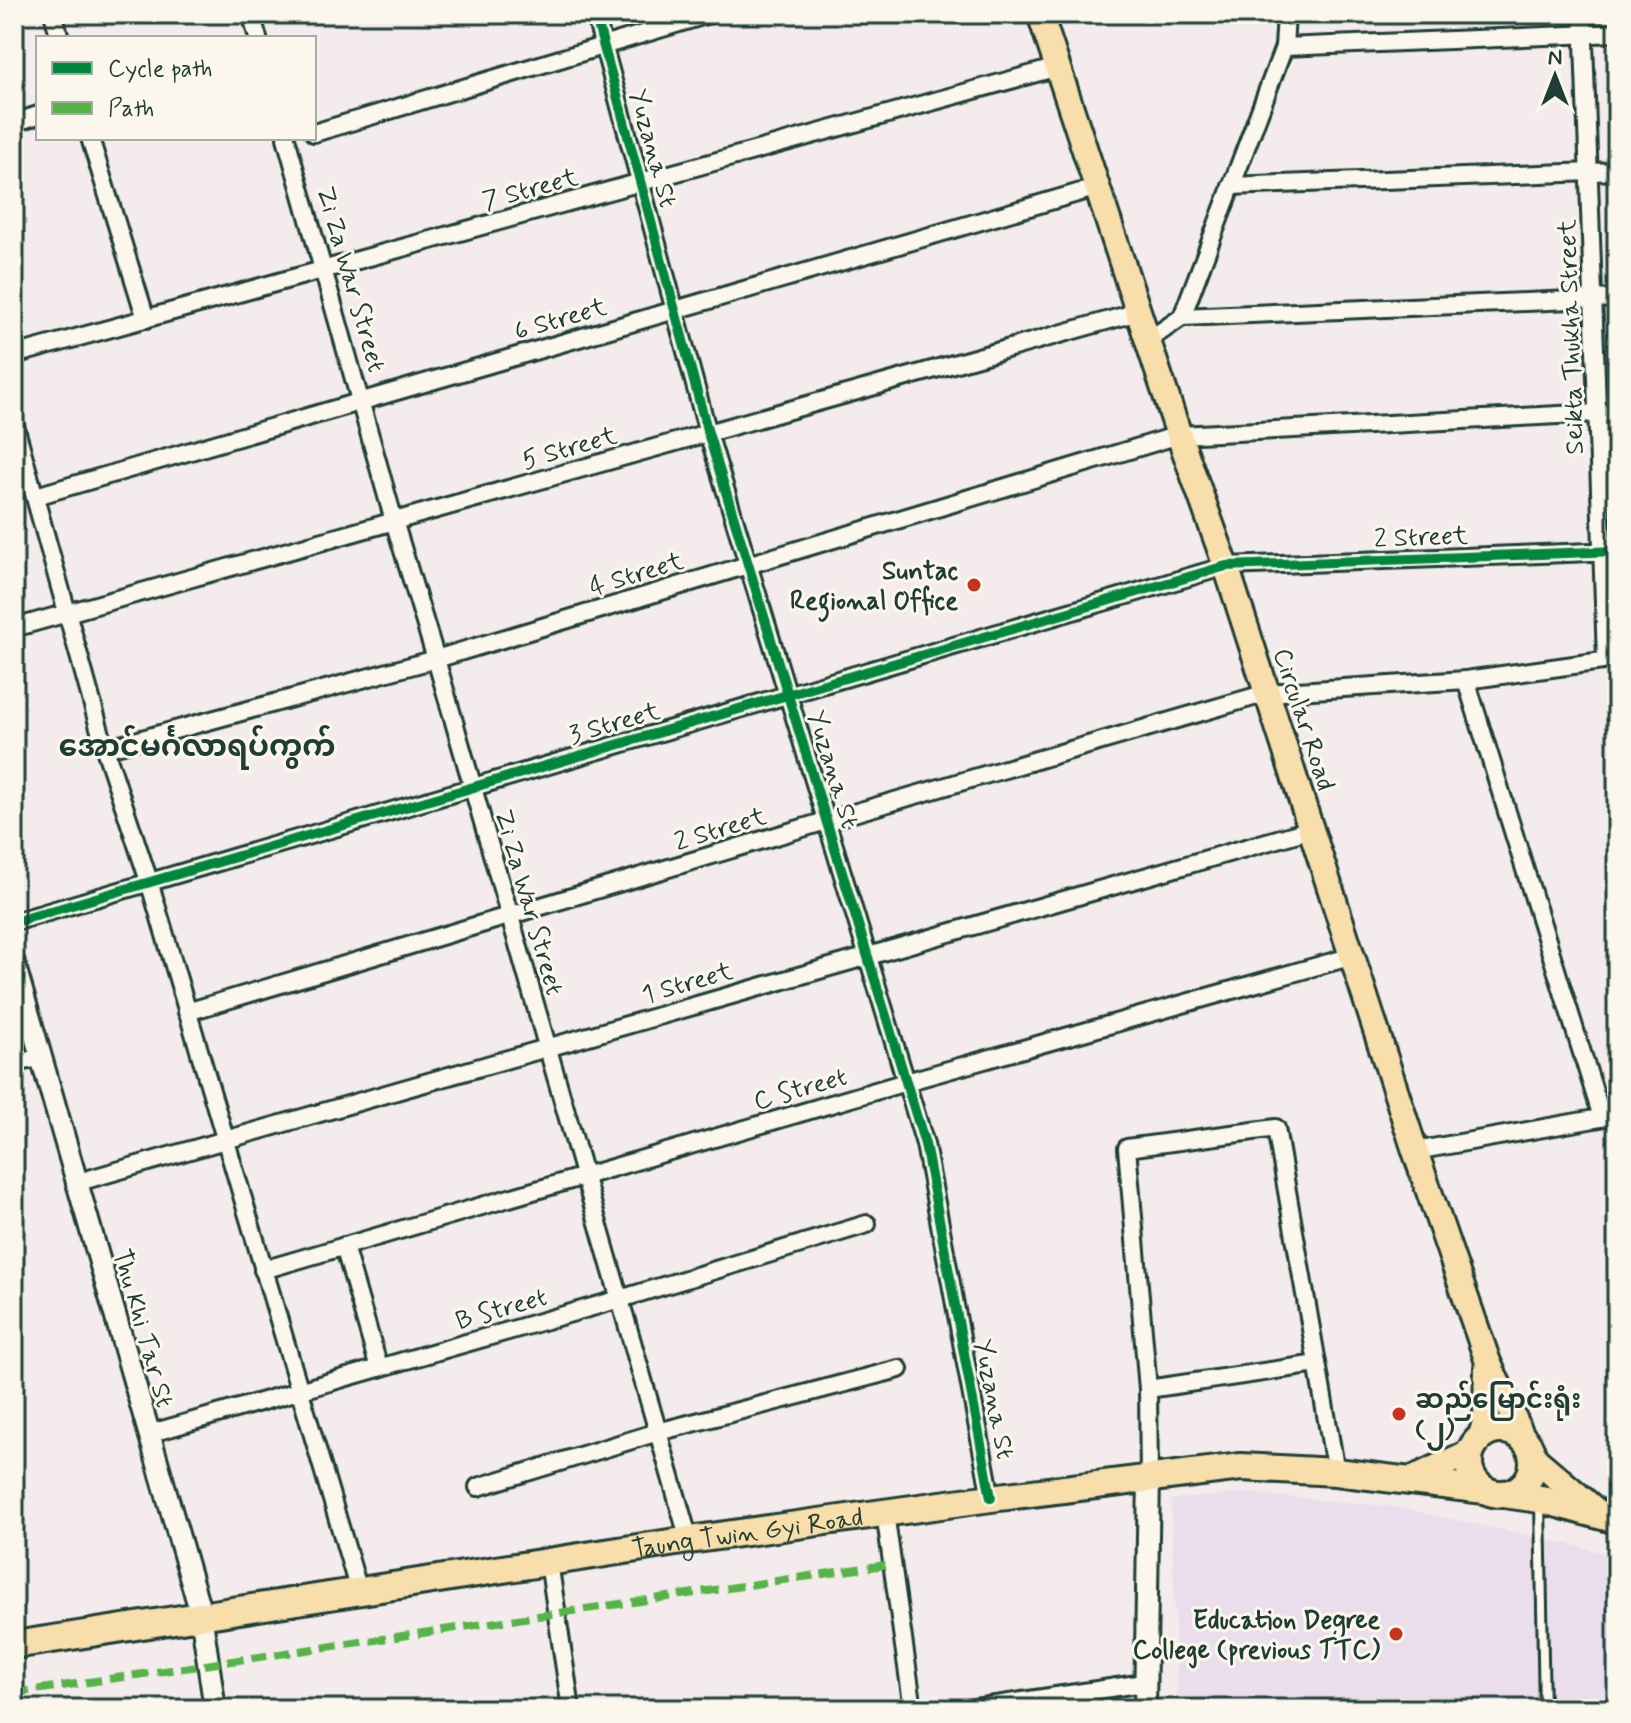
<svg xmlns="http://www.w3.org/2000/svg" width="1631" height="1723" font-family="Mynerve,'Noto Sans Myanmar',sans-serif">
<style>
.built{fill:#eaddec}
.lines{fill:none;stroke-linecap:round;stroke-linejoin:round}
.service-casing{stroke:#1f3d34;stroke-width:14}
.minor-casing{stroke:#1f3d34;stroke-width:22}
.tertiary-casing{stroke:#1f3d34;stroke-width:26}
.primary-casing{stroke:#1f3d34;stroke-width:30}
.trunk-casing{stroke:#1f3d34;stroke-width:32}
.service{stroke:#fbf7ec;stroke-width:8}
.minor{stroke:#fbf7ec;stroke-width:16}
.tertiary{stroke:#fbf7ec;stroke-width:20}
.primary{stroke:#f8deab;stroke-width:24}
.trunk{stroke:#f8deab;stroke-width:26}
.quiet{stroke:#55b346;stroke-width:8;stroke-dasharray:16 8;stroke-linecap:butt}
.cycleway-casing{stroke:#fbf7ec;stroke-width:15}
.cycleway{stroke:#00873e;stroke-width:10}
.poi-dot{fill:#c8321e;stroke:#fbf7ec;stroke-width:3}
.labels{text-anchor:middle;stroke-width:6;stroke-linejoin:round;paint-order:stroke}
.street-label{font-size:26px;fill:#1f3d34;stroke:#fbf7ec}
.poi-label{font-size:26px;font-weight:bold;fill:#1f3d34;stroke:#fbf7ec;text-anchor:end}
.quarter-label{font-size:30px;font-weight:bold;fill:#1f3d34;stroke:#fbf7ec}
</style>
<rect width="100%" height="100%" fill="#f3ebec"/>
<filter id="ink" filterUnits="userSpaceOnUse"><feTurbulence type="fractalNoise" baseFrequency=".0125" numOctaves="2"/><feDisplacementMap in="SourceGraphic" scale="16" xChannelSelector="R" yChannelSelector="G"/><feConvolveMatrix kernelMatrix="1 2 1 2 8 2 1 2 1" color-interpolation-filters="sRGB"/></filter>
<g filter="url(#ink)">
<polygon class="built" points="1244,1493 1396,1507 1582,1547 1617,1558 1617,1709 1178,1709 1171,1500"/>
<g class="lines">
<g class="service-casing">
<polyline id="service" points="1540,1504 1544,1709"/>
</g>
<g class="minor-casing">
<g id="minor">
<polyline points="53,14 60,38"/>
<polyline points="251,14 258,38"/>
<polyline points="595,14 708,433 925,1144 991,1498"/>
<polyline points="1583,14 1606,658"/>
<polyline points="1284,47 1617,33"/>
<polyline points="14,123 38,115"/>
<polyline points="314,133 709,14"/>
<polyline points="90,138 146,319"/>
<polyline points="286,138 394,521 436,659 689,1540"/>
<polyline points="1231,186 1617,171"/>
<polyline points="1182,317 1284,47 1286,14"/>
<polyline points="1147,341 1182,317 1617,298"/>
<polyline points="14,355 1058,67"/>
<polyline points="14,422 105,749 149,881 359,1591"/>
<polyline points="36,496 1098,187"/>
<polyline points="14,628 1138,312"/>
<polyline points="1466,680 1602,1117"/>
<polyline points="105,749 436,659 1179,435 1617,412"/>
<polyline points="14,922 1226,566 1617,551"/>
<polyline points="187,1012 826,821 1267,693 1466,680 1617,659"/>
<polyline points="14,1063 40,1058"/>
<polyline points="1415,1151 1617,1115"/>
<polyline points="75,1183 1312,829"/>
<polyline points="344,1246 379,1368"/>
<polyline points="263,1270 906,1082 1353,956"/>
<polyline points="1148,1389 1317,1364"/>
<polyline points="148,1434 620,1299 867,1224"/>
<polyline points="1149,1478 1148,1389 1127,1148 1276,1128 1336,1472"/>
<polyline points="478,1487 658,1432 899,1369"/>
<polyline points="885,1513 913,1709"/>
<polyline points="549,1562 571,1709"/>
<polyline points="968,1709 1144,1683"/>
</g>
</g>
<g class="tertiary-casing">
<g id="tertiary">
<polyline points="14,963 201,1614 215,1709"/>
<polyline points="1145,1709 1149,1478"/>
</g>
</g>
<g class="primary-casing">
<g id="primary">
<polyline points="1040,14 1179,435 1226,566 1415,1151 1488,1362 1523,1438"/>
<polyline points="1481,1436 1486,1418 1487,1368"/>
<polyline points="1534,1458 1601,1515"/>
<polyline points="1412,1479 1470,1452"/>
</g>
</g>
<g class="trunk-casing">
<g id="trunk">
<circle cx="1501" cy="1462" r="32"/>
<polyline points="1504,1494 1540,1499 1617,1520"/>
<path id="s1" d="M 14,1645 L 689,1540 L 991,1498 L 1241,1467 L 1336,1472 L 1485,1490"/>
</g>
</g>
<use href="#service" class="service"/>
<use href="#minor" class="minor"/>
<use href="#tertiary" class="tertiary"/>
<use href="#primary" class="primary"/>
<use href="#trunk" class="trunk"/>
<polyline class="quiet" points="14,1693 892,1564"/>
<g class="cycleway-casing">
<g id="cycleway">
<polyline points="595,14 708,433 925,1144 991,1498"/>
<polyline points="14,922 1226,566 1617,551"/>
</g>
</g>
<use href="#cycleway" class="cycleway"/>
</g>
</g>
<g class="poi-dot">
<circle cx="974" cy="585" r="8"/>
<circle cx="1399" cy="1414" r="8"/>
<circle cx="1396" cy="1634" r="8"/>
</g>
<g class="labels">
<g class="street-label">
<text transform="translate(654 148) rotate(75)" y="9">Yuzana St</text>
<text transform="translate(530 188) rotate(-15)" y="9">7 Street</text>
<text transform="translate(352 279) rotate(74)" y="9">Zi Za War Street</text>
<text transform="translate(560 318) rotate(-16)" y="9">6 Street</text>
<text transform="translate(1570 337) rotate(-92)" y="9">Seikta Thukha Street</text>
<text transform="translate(569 447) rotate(-16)" y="9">5 Street</text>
<text transform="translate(1421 536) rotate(-2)" y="9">2 Street</text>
<text transform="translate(636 573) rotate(-17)" y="9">4 Street</text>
<text transform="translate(1305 719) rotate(72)" y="9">Circular Road</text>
<text transform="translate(614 722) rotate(-16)" y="9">3 Street</text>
<text transform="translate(834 769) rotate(73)" y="9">Yuzana St</text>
<text transform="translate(720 828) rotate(-17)" y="9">2 Street</text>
<text transform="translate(530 902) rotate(74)" y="9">Zi Za War Street</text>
<text transform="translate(687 982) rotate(-16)" y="9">1 Street</text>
<text transform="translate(800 1088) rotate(-16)" y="9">C Street</text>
<text transform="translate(501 1308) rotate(-16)" y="9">B Street</text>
<text transform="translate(144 1328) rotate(74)" y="9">Thu Khi Tar St</text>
<text transform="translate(995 1399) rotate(79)" y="9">Yuzana St</text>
<text dy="9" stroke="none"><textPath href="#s1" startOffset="742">Taung Twin Gyi Road</textPath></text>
</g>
<g class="poi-label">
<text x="958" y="579">Suntac<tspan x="958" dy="30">Regional Office</tspan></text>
<text x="1415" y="1408" text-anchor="start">ဆည်မြောင်းရုံး<tspan x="1415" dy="30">(၂)</tspan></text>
<text x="1380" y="1628">Education Degree<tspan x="1380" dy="30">College (previous TTC)</tspan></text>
</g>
<g class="quarter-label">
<text x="197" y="756">အောင်မင်္ဂလာရပ်ကွက်</text>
</g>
</g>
<rect width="1631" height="1723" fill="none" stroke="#fbf7ec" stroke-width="48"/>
<rect x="24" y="24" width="1583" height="1675" fill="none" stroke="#1f3d34" stroke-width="3" filter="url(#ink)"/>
<rect x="36" y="36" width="280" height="104" fill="#fbf7ec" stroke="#a3ada2" stroke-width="2"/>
<rect x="52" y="62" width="40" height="12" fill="#00873e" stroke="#a3ada2" stroke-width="2"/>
<text x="108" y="76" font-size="24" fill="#1f3d34">Cycle path</text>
<rect x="52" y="102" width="40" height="12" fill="#55b346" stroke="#a3ada2" stroke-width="2"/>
<text x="108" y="116" font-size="24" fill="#1f3d34">Path</text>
<g transform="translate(1555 76)" stroke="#fbf7ec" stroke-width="6" paint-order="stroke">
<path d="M0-6L14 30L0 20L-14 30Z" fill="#1f3d34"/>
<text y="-12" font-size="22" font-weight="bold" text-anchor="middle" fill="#1f3d34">N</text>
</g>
</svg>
